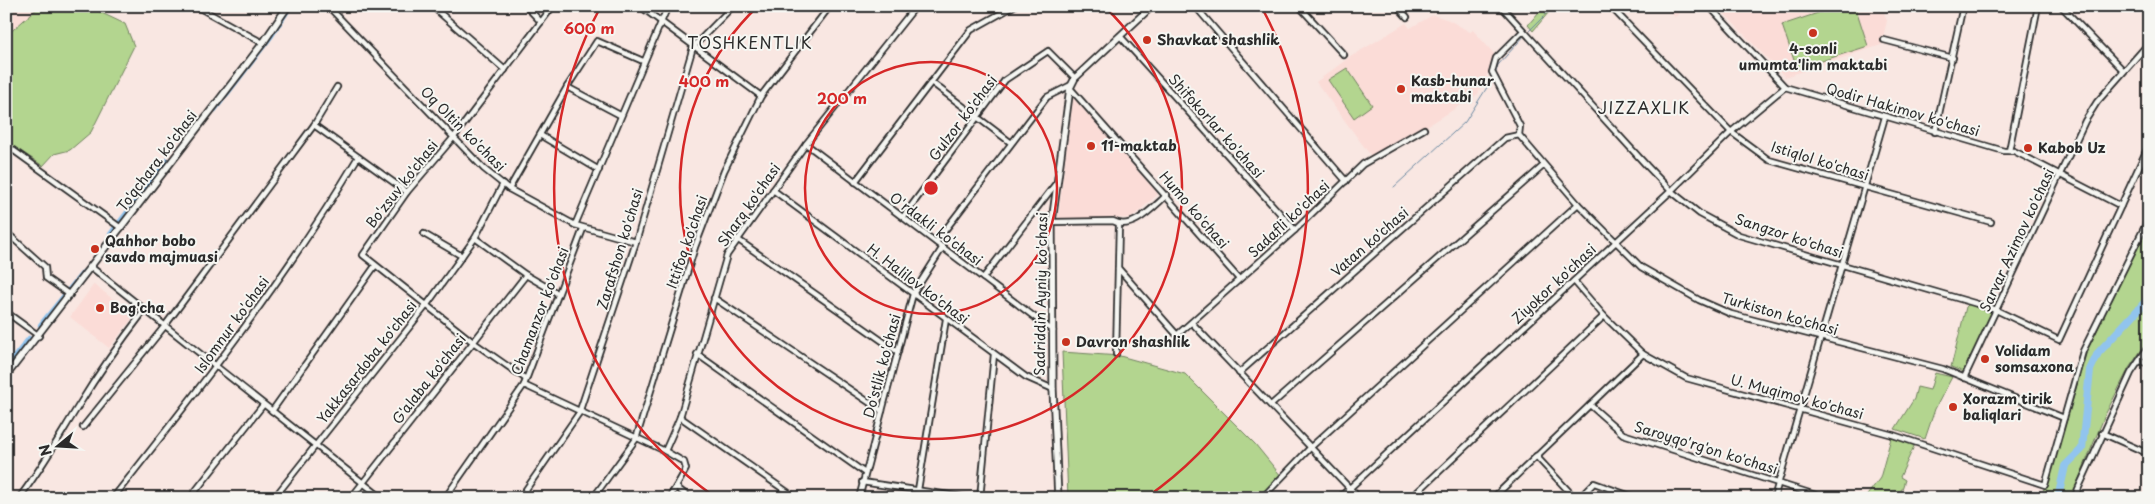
<svg xmlns="http://www.w3.org/2000/svg" width="2155" height="504" font-family="'Playpen Sans',sans-serif">
<style>
.built{fill:#fbdcd7}
.green{fill:#b3d58f;stroke:#6f805d}
.lines{fill:none;stroke-linecap:round;stroke-linejoin:round}
.stream{stroke:#6887a0;stroke-width:1}
.canal{stroke:#91c4ee;stroke-width:4.5}
.river{stroke:#91c4ee;stroke-width:8}
.minor-casing{stroke:#2b2b2b;stroke-width:8}
.tertiary-casing{stroke:#2b2b2b;stroke-width:9}
.minor{stroke:#f6f6f2;stroke-width:4.5}
.tertiary{stroke:#f6f6f2;stroke-width:5.5}
.ring{fill:none;stroke:#d62828;stroke-width:2.5}
.poi-dot{fill:#c8321e;stroke:#f6f6f2;stroke-width:2}
.labels{text-anchor:middle;stroke-width:4;stroke-linejoin:round;paint-order:stroke}
.poi-label{font-size:14px;font-weight:bold;fill:#2b2b2b;stroke:#f6f6f2;text-anchor:start}
.street-label{font-size:14px;fill:#2b2b2b;stroke:#f6f6f2}
.quarter-label{font-size:16px;letter-spacing:1px;fill:#2b2b2b;stroke:#f6f6f2}
.centre{fill:#d62828;stroke:#f6f6f2;stroke-width:2.5}
.ring-label{font-size:15px;text-anchor:middle;font-weight:bold;fill:#d62828;stroke:#f6f6f2;stroke-width:4;stroke-linejoin:round;paint-order:stroke}
</style>
<rect width="100%" height="100%" fill="#f9e7e2"/>
<filter id="ink" filterUnits="userSpaceOnUse"><feTurbulence type="fractalNoise" baseFrequency=".02" numOctaves="2"/><feDisplacementMap in="SourceGraphic" scale="10" xChannelSelector="R" yChannelSelector="G"/><feConvolveMatrix kernelMatrix="1 2 1 2 8 2 1 2 1" color-interpolation-filters="sRGB"/></filter>
<g filter="url(#ink)">
<g class="built">
<polygon points="6,6 40,6 6,36"/>
<polygon points="1664,6 1687,6 1675,17"/>
<polygon points="1717,6 1882,6 1887,21 1881,45 1785,77"/>
<polygon points="1433,15 1449,20 1470,32 1473,30 1496,56 1478,94 1434,122 1371,156 1316,82 1347,59 1406,23 1410,28"/>
<polygon points="1073,97 1158,194 1131,218 1058,219"/>
<polygon points="94,284 134,316 109,348 70,317"/>
</g>
<g class="green">
<polygon points="40,6 87,6 125,24 134,46 91,132 70,150 54,154 43,166 6,141 6,36"/>
<polygon points="1544,6 1554,6 1533,31 1528,25"/>
<polygon points="1839,6 1855,6 1868,46 1797,69 1782,25"/>
<polygon points="1347,68 1372,105 1354,118 1328,80"/>
<polygon points="2149,223 2149,339 2129,368 2105,415 2071,498 2040,498 2051,473 2087,351"/>
<polygon points="1969,304 1992,313 1964,372 1951,367 1966,307"/>
<polygon points="1062,352 1120,356 1185,374 1255,444 1281,476 1258,498 1068,498"/>
<polygon points="1935,373 1952,377 1935,409 1925,439 1895,429 1914,399 1917,387 1930,390"/>
<polygon points="1891,438 1915,444 1900,477 1905,480 1899,498 1865,498 1880,478"/>
</g>
<g class="lines">
<g class="stream">
<polyline points="1528,32 1549,11 1551,6"/>
<polyline points="1495,75 1498,65 1525,35"/>
<polyline points="1394,187 1465,122 1493,78"/>
</g>
<g class="canal">
<polyline points="215,110 271,37 291,6"/>
<polyline points="110,234 167,160"/>
<polyline points="40,325 83,272"/>
<polyline points="6,367 29,338"/>
</g>
<polyline class="river" points="2058,498 2065,466 2082,449 2090,370 2098,353 2149,298"/>
<g class="minor-casing">
<g id="minor">
<polyline points="196,6 263,43"/>
<polyline points="328,6 484,169 509,189 575,225 636,242"/>
<polyline points="432,6 505,70"/>
<polyline points="526,6 541,22"/>
<polyline points="640,6 761,96"/>
<polyline points="1195,6 1346,181"/>
<polyline points="1299,6 1344,55"/>
<polyline points="1397,6 1407,17"/>
<polyline points="1501,6 1647,166 1671,191 1700,214 1739,235 1974,303 1996,310 2059,340 2149,145"/>
<polyline points="1610,6 1731,132 1769,160 1991,222"/>
<polyline points="1709,6 1785,87 2004,151 2014,151 2121,206"/>
<polyline points="2061,6 2123,70"/>
<polyline points="2145,6 2149,10"/>
<polyline points="1523,31 1496,58 1492,72 1520,126 1519,135 1578,204 1641,267 1699,300 1731,314 1943,369 2064,418"/>
<polyline points="1120,36 1295,230"/>
<polyline points="1884,40 1953,58"/>
<polyline points="931,82 1010,142"/>
<polyline points="567,87 620,115"/>
<polyline points="1070,88 1239,279"/>
<polyline points="314,125 407,192"/>
<polyline points="1935,132 1963,6"/>
<polyline points="540,135 599,170"/>
<polyline points="806,144 1053,331"/>
<polyline points="6,145 121,228"/>
<polyline points="2009,151 2038,6"/>
<polyline points="855,182 971,30 1014,6"/>
<polyline points="509,189 567,87 597,41 643,61"/>
<polyline points="773,190 1026,377 1053,389"/>
<polyline points="903,217 1005,80 1048,51 1075,78"/>
<path d="M 1052,222 L 1113,221 C 1132,232 1153,207 1167,195"/>
<polyline points="1119,224 1118,268 1177,335 1295,230 1363,164 1424,129"/>
<polyline points="575,225 668,6"/>
<polyline points="6,232 45,267 46,278 70,295"/>
<polyline points="424,234 462,256"/>
<polyline points="475,238 503,184"/>
<polyline points="737,239 898,352"/>
<polyline points="936,242 1047,97 1071,85"/>
<polyline points="91,267 382,498"/>
<polyline points="983,278 1057,182"/>
<polyline points="1574,281 1604,316 1643,354 1686,378 1893,435 2045,485 2083,351 2149,218"/>
<polyline points="714,298 882,411"/>
<polyline points="6,312 39,336"/>
<polyline points="1192,323 1359,498"/>
<polyline points="697,354 865,473"/>
<polyline points="1116,354 1118,268"/>
<polyline points="2140,361 2149,364"/>
<polyline points="1239,373 1505,138 1519,135"/>
<polyline points="1964,378 2085,121 2097,102 2149,43"/>
<polyline points="526,379 473,342 363,255 407,192 454,137 553,6"/>
<polyline points="524,385 665,451 684,462 686,469 676,487 690,498"/>
<polyline points="1271,405 1543,166"/>
<polyline points="1590,405 1623,434 1825,498"/>
<polyline points="272,411 375,266"/>
<polyline points="680,417 796,498"/>
<polyline points="83,427 164,327 314,125 337,87"/>
<polyline points="2102,433 2149,454"/>
<polyline points="665,451 680,417 727,255 806,144 916,6"/>
<polyline points="1536,456 1575,498"/>
<polyline points="862,482 969,498"/>
<polyline points="918,490 946,319"/>
<path d="M 19,498 C 42,468 59,437 79,405 C 99,372 121,341 144,311"/>
<path d="M 113,498 C 200,388 286,278 358,157"/>
<polyline points="190,498 263,405"/>
<polyline points="274,498 426,306 475,238 526,275 557,293"/>
<polyline points="351,498 526,275"/>
<polyline points="445,498 524,385 583,229"/>
<polyline points="520,498 579,413 636,242 693,47 733,6"/>
<polyline points="593,498 636,439 695,247 724,171 761,96 830,6"/>
<polyline points="669,498 676,487"/>
<polyline points="859,498 913,294 943,247"/>
<polyline points="980,498 994,354"/>
<polyline points="1262,498 1311,447 1578,204"/>
<polyline points="1339,498 1671,191 1731,132 1785,87"/>
<polyline points="1411,498 1604,316"/>
<polyline points="1493,498 1643,354"/>
<polyline points="1579,498 1594,483 1636,498"/>
<polyline points="1774,498 1885,117"/>
<polyline points="2074,498 2131,373 2149,346"/>
</g>
</g>
<g class="tertiary-casing">
<g id="tertiary">
<polyline points="6,376 263,43 288,6"/>
<polyline points="1058,498 1053,389 1052,222 1070,88 1075,78 1152,6"/>
</g>
</g>
<use href="#minor" class="minor"/>
<use href="#tertiary" class="tertiary"/>
</g>
</g>
<g class="ring">
<circle cx="931" cy="188" r="126"/>
<path d="M1105 7A251 251 0 1 1 757 7"/>
<path d="M715 497A377 377 0 0 1 600 8M1262 8A377 377 0 0 1 1147 497"/>
</g>
<g class="poi-dot">
<circle cx="1813" cy="33" r="5"/>
<circle cx="1147" cy="40" r="5"/>
<circle cx="1401" cy="89" r="5"/>
<circle cx="1091" cy="146" r="5"/>
<circle cx="2028" cy="148" r="5"/>
<circle cx="95" cy="249" r="5"/>
<circle cx="100" cy="308" r="5"/>
<circle cx="1066" cy="342" r="5"/>
<circle cx="1985" cy="359" r="5"/>
<circle cx="1953" cy="407" r="5"/>
</g>
<g class="labels">
<g class="poi-label">
<text x="1157" y="45">Shavkat shashlik</text>
<text x="1813" y="54" text-anchor="middle">4-sonli<tspan x="1813" dy="16">umumta'lim maktabi</tspan></text>
<text x="1411" y="86">Kasb-hunar<tspan x="1411" dy="16">maktabi</tspan></text>
<text x="1101" y="151">11-maktab</text>
<text x="2038" y="153">Kabob Uz</text>
<text x="105" y="246">Qahhor bobo<tspan x="105" dy="16">savdo majmuasi</tspan></text>
<text x="110" y="313">Bog'cha</text>
<text x="1076" y="347">Davron shashlik</text>
<text x="1995" y="356">Volidam<tspan x="1995" dy="16">somsaxona</tspan></text>
<text x="1963" y="404">Xorazm tirik<tspan x="1963" dy="16">baliqlari</tspan></text>
</g>
<g class="street-label">
<text transform="translate(1903 110) rotate(16)" y="5">Qodir Hakimov ko'chasi</text>
<text transform="translate(963 118) rotate(-53)" y="5">Gulzor ko'chasi</text>
<text transform="translate(1216 126) rotate(48)" y="5">Shifokorlar ko'chasi</text>
<text transform="translate(463 129) rotate(45)" y="5">Oq Oltin ko'chasi</text>
<text transform="translate(157 161) rotate(-53)" y="5">To'qchara ko'chasi</text>
<text transform="translate(1820 161) rotate(17)" y="5">Istiqlol ko'chasi</text>
<text transform="translate(402 184) rotate(-52)" y="5">Bo'zsuv ko'chasi</text>
<text transform="translate(749 205) rotate(-55)" y="5">Sharq ko'chasi</text>
<text transform="translate(1194 210) rotate(49)" y="5">Humo ko'chasi</text>
<text transform="translate(1289 219) rotate(-43)" y="5">Sadafli ko'chasi</text>
<text transform="translate(936 229) rotate(37)" y="5">O'rdakli ko'chasi</text>
<text transform="translate(1789 236) rotate(18)" y="5">Sangzor ko'chasi</text>
<text transform="translate(2017 240) rotate(-65)" y="5">Sarvar Azimov ko'chasi</text>
<text transform="translate(687 242) rotate(-71)" y="5">Ittifoq ko'chasi</text>
<text transform="translate(1370 242) rotate(-41)" y="5">Vatan ko'chasi</text>
<text transform="translate(620 249) rotate(-73)" y="5">Zarafshon ko'chasi</text>
<text transform="translate(918 284) rotate(37)" y="5">H. Halilov ko'chasi</text>
<text transform="translate(1554 284) rotate(-43)" y="5">Ziyokor ko'chasi</text>
<text transform="translate(1041 294) rotate(-89)" y="5">Sadriddin Ayniy ko'chasi</text>
<text transform="translate(540 311) rotate(-69)" y="5">Chamanzor ko'chasi</text>
<text transform="translate(1780 314) rotate(16)" y="5">Turkiston ko'chasi</text>
<text transform="translate(232 325) rotate(-54)" y="5">Islomnur ko'chasi</text>
<text transform="translate(367 362) rotate(-52)" y="5">Yakkasardoba ko'chasi</text>
<text transform="translate(882 366) rotate(-75)" y="5">Do'stlik ko'chasi</text>
<text transform="translate(429 379) rotate(-52)" y="5">G'alaba ko'chasi</text>
<text transform="translate(1797 397) rotate(15)" y="5">U. Muqimov ko'chasi</text>
<text transform="translate(1706 448) rotate(17)" y="5">Saroyqo'rg'on ko'chasi</text>
</g>
<g class="quarter-label">
<text x="750" y="49">TOSHKENTLIK</text>
<text x="1644" y="114">JIZZAXLIK</text>
</g>
</g>
<circle cx="931" cy="188" r="8" class="centre"/>
<g class="ring-label">
<text x="589" y="34">600 m</text>
<text x="704" y="87">400 m</text>
<text x="842" y="104">200 m</text>
</g>
<rect width="2155" height="504" fill="none" stroke="#f6f6f2" stroke-width="25"/>
<rect x="12" y="12" width="2130" height="479" fill="none" stroke="#2b2b2b" stroke-width="2" filter="url(#ink)"/>
<g transform="translate(58 446) rotate(252)" stroke="#f6f6f2" stroke-width="4" paint-order="stroke">
<path d="M0-4L9 19L0 12L-9 19Z" fill="#2b2b2b"/>
<text y="-8" font-size="14" font-weight="bold" text-anchor="middle" fill="#2b2b2b">N</text>
</g>
</svg>
